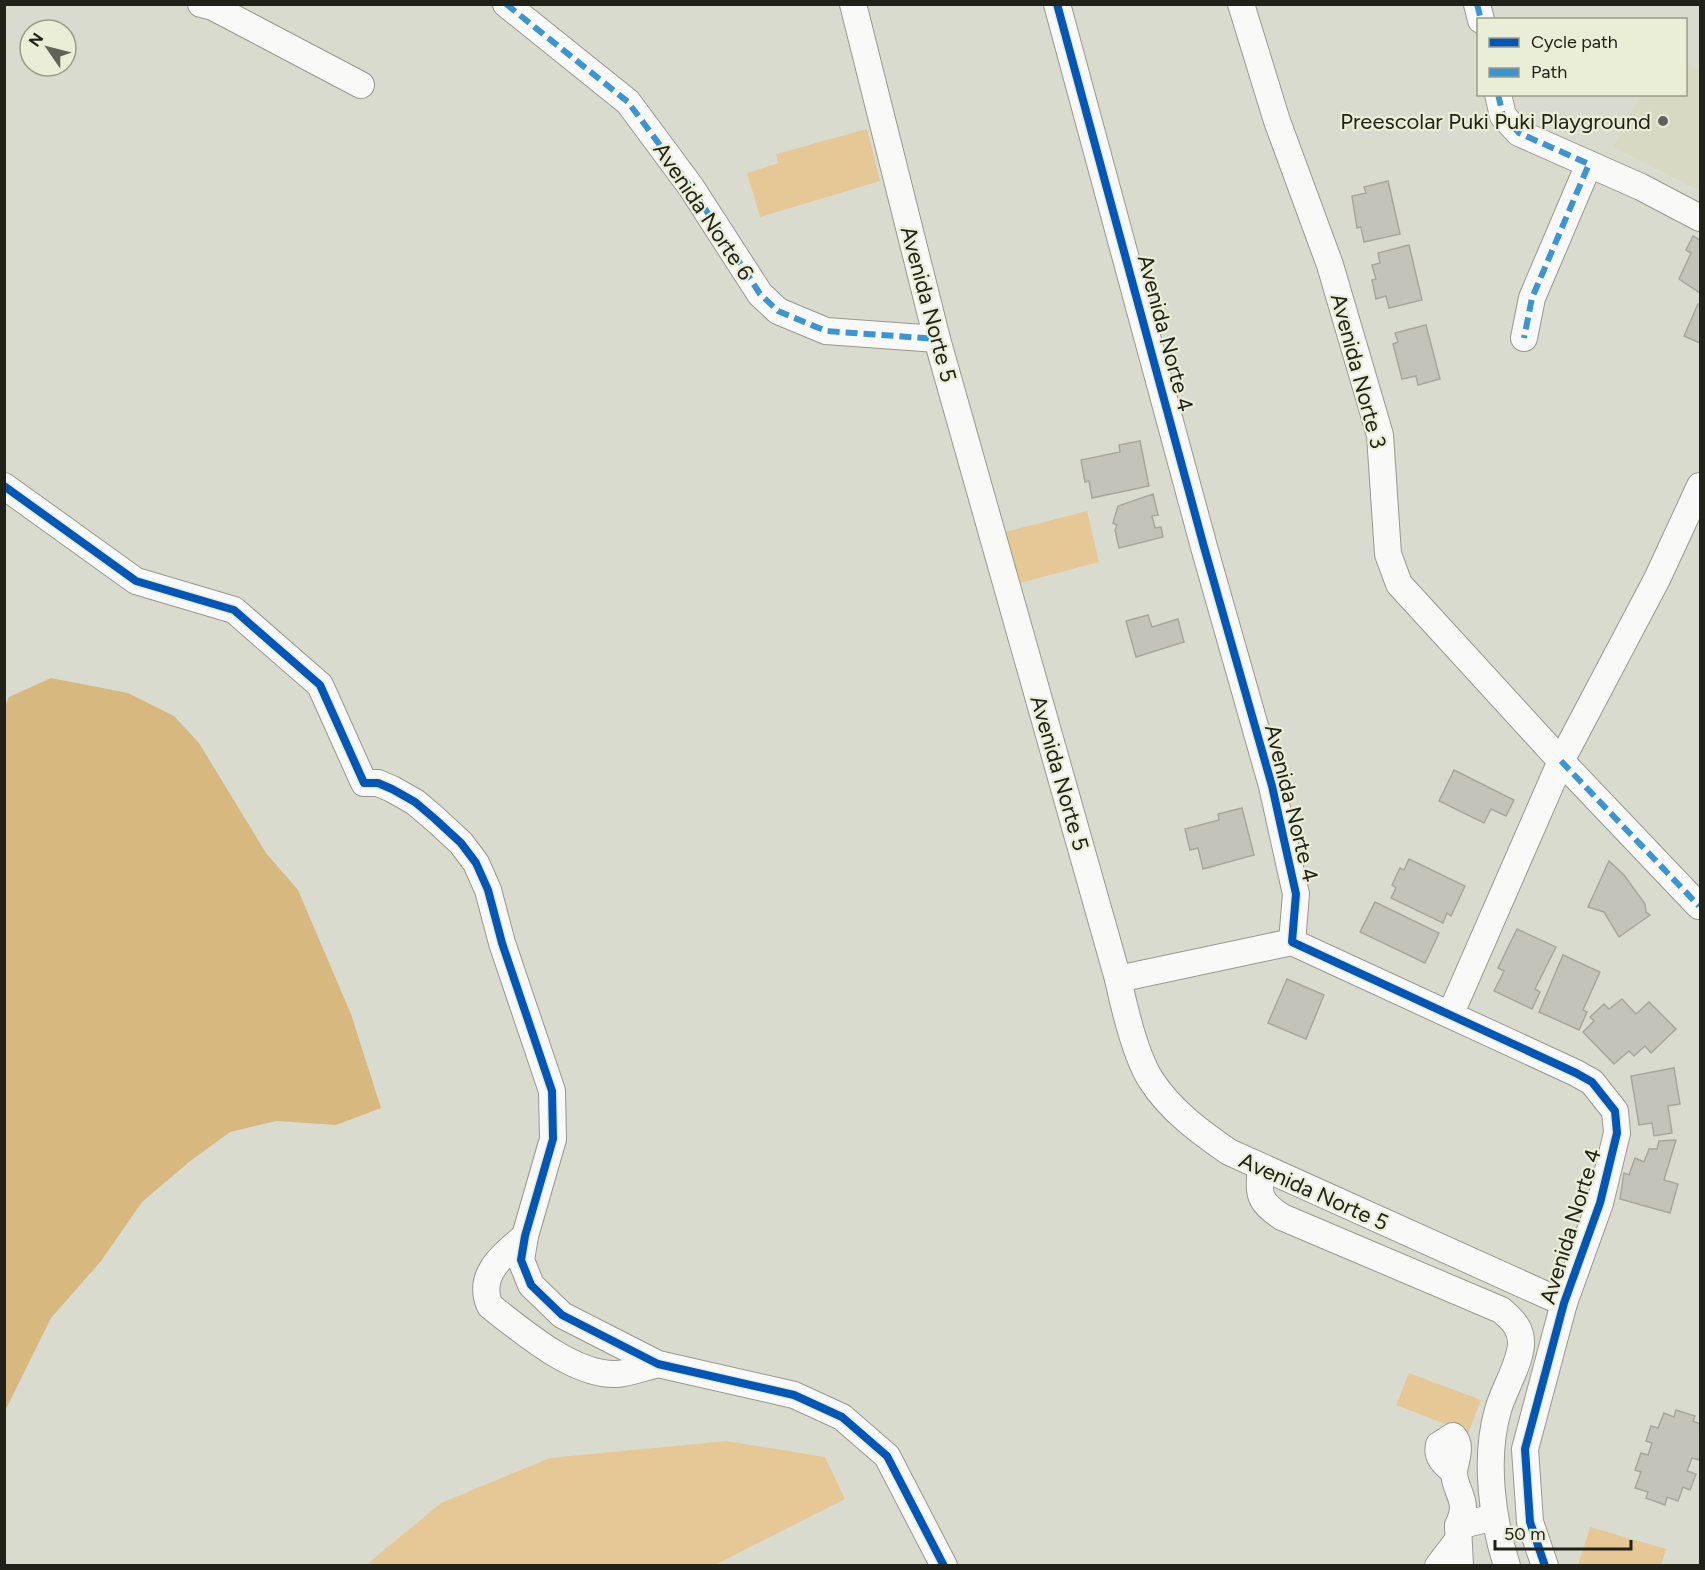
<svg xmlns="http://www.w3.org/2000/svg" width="1705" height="1570" font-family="Figtree,sans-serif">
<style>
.built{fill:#d7d9c3}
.green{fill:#e6c897}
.forest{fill:#d7b87f}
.building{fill:#c4c3b9;stroke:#a8a79e;stroke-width:1.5}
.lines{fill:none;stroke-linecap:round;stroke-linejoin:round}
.minor-casing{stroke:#989890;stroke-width:28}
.minor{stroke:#f9faf8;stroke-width:26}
.quiet{stroke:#3a95d4;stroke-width:6;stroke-dasharray:12 6;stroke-linecap:butt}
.cycleway-casing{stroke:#ebeed6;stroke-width:11}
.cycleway{stroke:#0057b8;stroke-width:8}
.poi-dot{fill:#616259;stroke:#ebeed6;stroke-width:2}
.labels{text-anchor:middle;stroke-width:4.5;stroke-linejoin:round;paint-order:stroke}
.poi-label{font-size:22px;fill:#202119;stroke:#ebeed6;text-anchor:end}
.street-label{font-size:22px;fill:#202119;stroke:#ebeed6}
</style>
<rect width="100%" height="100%" fill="#dadbcf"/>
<polygon class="built" points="1686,62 1700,72 1700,191 1613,147 1640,95 1686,94"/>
<g class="green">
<polygon points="867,129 880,181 760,217 747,173 778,163 776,154"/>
<polygon points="1087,511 1099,562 1020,583 1005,532"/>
<polygon points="1409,1373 1481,1400 1468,1433 1396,1405"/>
<polygon points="726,1441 825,1457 845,1499 715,1565 366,1565 441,1503 550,1458"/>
<polygon points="1590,1527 1666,1549 1661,1565 1578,1565"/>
</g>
<polygon class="forest" points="51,678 128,693 174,716 199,743 266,853 298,890 351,1014 381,1108 336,1125 276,1121 230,1132 189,1162 142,1202 101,1261 51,1318 5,1411 5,706 9,697"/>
<g class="building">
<polygon points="1388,181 1400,234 1364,242 1361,227 1357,228 1352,196 1366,193 1364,187"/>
<polygon points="1693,236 1700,240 1700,293 1679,279 1691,253 1686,250"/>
<polygon points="1409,245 1422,300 1389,308 1386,296 1376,299 1372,280 1376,279 1372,265 1380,263 1378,253"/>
<polygon points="1698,304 1700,305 1700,343 1684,336"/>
<polygon points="1426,325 1440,379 1418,385 1416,376 1402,379 1393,344 1398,342 1395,333"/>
<polygon points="1140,441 1149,486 1092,498 1089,481 1085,482 1081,460 1120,452 1119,445"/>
<polygon points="1153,494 1158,515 1152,516 1155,528 1161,527 1163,537 1119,548 1115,530 1117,525 1113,523 1118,506"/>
<polygon points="1148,615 1152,627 1178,619 1184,642 1136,657 1126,621"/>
<polygon points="1454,770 1514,800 1506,816 1491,809 1484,823 1439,801"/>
<polygon points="1242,808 1254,855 1203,869 1198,848 1190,850 1185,829 1219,820 1218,814"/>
<polygon points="1409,859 1465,886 1451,916 1447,913 1443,923 1391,898 1396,888 1392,885 1400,868 1404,870"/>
<polygon points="1609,861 1624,875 1645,904 1646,912 1650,915 1619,937 1604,912 1588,907"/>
<polygon points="1375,902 1439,933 1425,963 1360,932"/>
<polygon points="1517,929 1556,947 1535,989 1540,992 1532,1009 1494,991 1504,971 1498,968"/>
<polygon points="1563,955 1600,972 1583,1010 1587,1012 1579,1030 1539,1012"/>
<polygon points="1287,979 1324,995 1306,1039 1268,1023"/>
<polygon points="1622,999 1636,1014 1649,1002 1676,1029 1651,1053 1645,1046 1634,1056 1629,1051 1614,1064 1583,1032 1594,1021 1590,1017 1604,1004 1609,1009"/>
<polygon points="1674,1068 1680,1104 1668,1106 1672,1133 1654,1136 1652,1123 1639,1125 1631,1076"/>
<polygon points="1676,1140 1664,1180 1678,1184 1670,1213 1620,1199 1624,1173 1629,1175 1635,1158 1644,1162 1649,1149 1657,1149 1659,1141"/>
<polygon points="1676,1410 1695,1416 1693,1421 1700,1424 1700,1457 1699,1460 1692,1458 1687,1471 1696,1474 1690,1490 1683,1487 1678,1501 1667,1497 1665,1505 1646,1498 1648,1492 1635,1488 1641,1472 1635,1470 1641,1453 1648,1455 1652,1443 1646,1441 1651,1426 1658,1428 1664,1413 1674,1417"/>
</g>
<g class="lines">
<g class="minor-casing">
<g id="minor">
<polyline points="201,4 213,7 361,85"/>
<polyline points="506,4 628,102 691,187 760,294 778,311 826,331 937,339"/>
<path d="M 853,4 L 937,339 L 1118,979 C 1124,1007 1136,1057 1151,1080 C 1170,1110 1200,1132 1229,1152 L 1564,1303"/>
<polyline points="1057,4 1204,547 1272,786 1296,894 1292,942 1576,1073 1592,1082 1615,1111 1617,1133 1600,1203 1564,1303 1525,1449 1530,1522 1545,1566"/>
<polyline points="1241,4 1277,121 1330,265 1380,435 1388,554 1399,584 1561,761 1699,906"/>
<polyline points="1477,4 1481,20"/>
<polyline points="1498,94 1503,116 1519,133 1641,187 1700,218"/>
<polyline points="1524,338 1532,298 1589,164"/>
<polyline points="4,486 136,581 234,610 320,685 364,783 378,783 392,789 415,802 435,819 461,843 476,863 488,890 502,943 552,1091 553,1139 525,1236 521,1260 531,1285 562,1315 658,1364 794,1395 842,1417 887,1456 944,1566"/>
<polyline points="1118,979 1292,942"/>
<polyline points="1451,1013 1561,761 1657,579 1700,486"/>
<path d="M 1261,1168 C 1258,1195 1259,1202 1282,1217 L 1501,1310 C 1513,1320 1522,1329 1521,1345 C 1519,1366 1504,1389 1498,1410 C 1484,1458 1492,1519 1507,1566"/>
<path d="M 525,1236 C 503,1255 476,1275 490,1306 C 522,1331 574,1376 617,1374 C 630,1373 645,1367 658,1364"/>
<path d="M 1454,1472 C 1445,1464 1436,1458 1439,1445 L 1453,1436 C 1463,1446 1455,1460 1454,1472 C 1454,1486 1463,1495 1463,1508 C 1463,1514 1460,1521 1458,1526 L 1495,1517"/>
<polyline points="1458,1526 1460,1566"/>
<polyline points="1438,1566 1458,1540"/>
</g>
</g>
<use href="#minor" class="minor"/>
<g class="quiet">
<polyline points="506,4 628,102 691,187 760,294 778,311 826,331 937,339"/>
<polyline points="1477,4 1481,20"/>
<polyline points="1498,94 1503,116 1519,133 1589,164 1532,298 1524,338"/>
<polyline points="1561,761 1699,906"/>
</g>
<g class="cycleway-casing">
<g id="cycleway">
<polyline points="1057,4 1204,547 1272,786 1296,894 1292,942 1576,1073 1592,1082 1615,1111 1617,1133 1600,1203 1564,1303 1525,1449 1530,1522 1545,1566"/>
<polyline points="4,486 136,581 234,610 320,685 364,783 378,783 392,789 415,802 435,819 461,843 476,863 488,890 502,943 552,1091 553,1139 525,1236 521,1260 531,1285 562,1315 658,1364 794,1395 842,1417 887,1456 944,1566"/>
</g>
</g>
<use href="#cycleway" class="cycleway"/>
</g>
<circle class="poi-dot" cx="1663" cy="121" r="6"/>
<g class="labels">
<g class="poi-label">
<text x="1651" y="129">Preescolar Puki Puki Playground</text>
</g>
<g class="street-label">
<text transform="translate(704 211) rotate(56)" y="8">Avenida Norte 6</text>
<text transform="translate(929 304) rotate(75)" y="8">Avenida Norte 5</text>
<text transform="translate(1166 333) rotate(75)" y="8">Avenida Norte 4</text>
<text transform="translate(1359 371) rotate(75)" y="8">Avenida Norte 3</text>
<text transform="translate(1060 773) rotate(74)" y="8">Avenida Norte 5</text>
<text transform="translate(1292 803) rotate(76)" y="8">Avenida Norte 4</text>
<text transform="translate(1314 1191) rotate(24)" y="8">Avenida Norte 5</text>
<text transform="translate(1570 1226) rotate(-73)" y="8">Avenida Norte 4</text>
</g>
</g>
<rect width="1705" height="1570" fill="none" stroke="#202119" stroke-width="12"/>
<rect x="1477" y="18" width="210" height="78" fill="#ebeed6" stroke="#9a9c8a" stroke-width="1.5"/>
<rect x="1489" y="38" width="30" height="9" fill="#0057b8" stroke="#9a9c8a" stroke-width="1.5"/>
<text x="1531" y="48" font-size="18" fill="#202119">Cycle path</text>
<rect x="1489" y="68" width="30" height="9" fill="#3a95d4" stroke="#9a9c8a" stroke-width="1.5"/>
<text x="1531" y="78" font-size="18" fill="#202119">Path</text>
<g transform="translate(48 48) rotate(305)"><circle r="28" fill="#ebeed6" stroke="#9a9c8a" stroke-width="1.5"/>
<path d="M0-4.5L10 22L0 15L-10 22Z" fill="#616259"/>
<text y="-9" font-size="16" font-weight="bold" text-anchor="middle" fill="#202119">N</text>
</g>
<path d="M1495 1540v9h136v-9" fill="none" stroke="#202119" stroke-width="3"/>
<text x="1504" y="1540" font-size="18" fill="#202119" stroke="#ebeed6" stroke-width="4.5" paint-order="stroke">50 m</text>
</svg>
